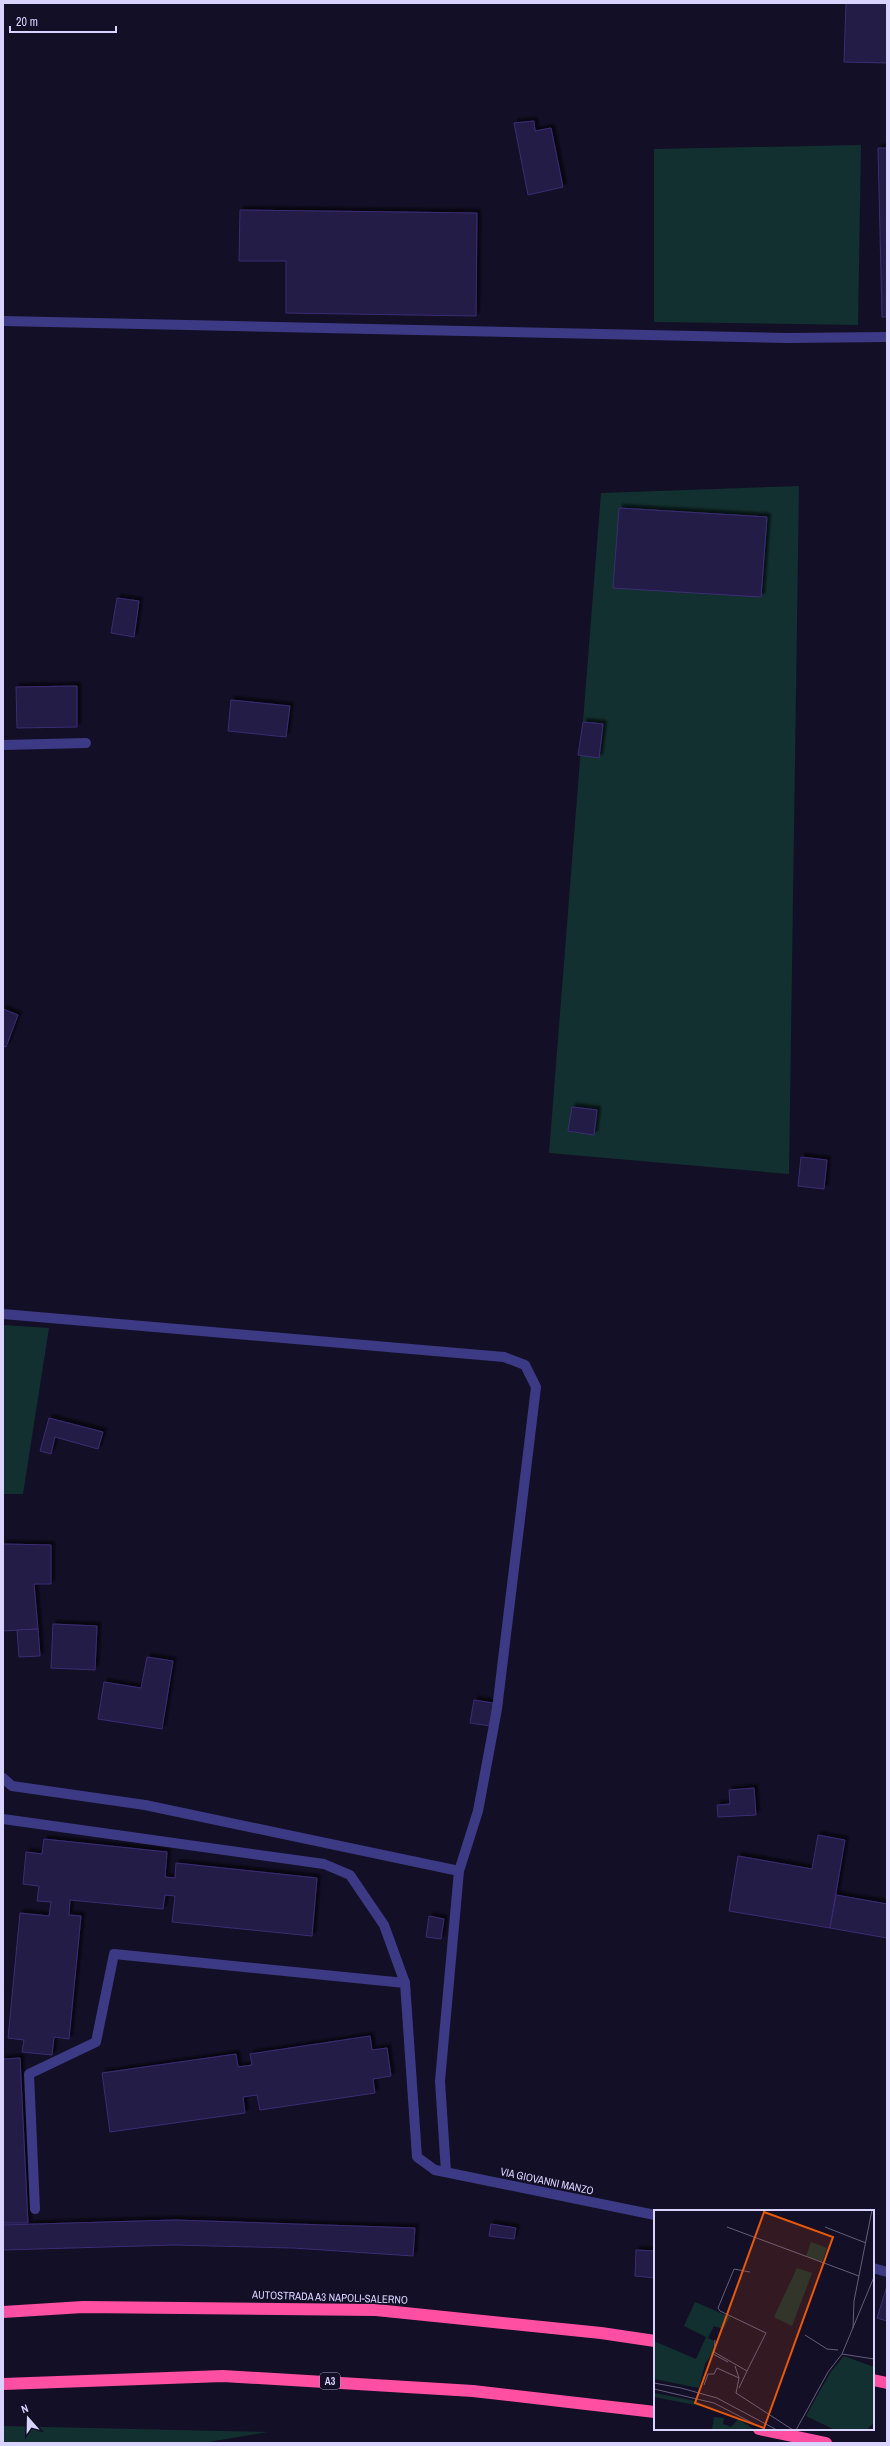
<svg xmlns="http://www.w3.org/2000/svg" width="890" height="2446" font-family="'Archivo Narrow',sans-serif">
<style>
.green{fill:#12302f}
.building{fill:#241b47;stroke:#3b2d73;filter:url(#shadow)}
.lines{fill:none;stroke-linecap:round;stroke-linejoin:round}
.lane{stroke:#3d3a85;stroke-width:10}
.street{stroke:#3d3a85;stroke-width:10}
.highway{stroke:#ff4fa3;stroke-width:12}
.labels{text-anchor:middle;stroke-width:3;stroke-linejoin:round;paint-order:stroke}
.shield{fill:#130f26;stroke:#9e99be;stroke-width:1}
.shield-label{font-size:10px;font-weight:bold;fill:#d9d4ff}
.street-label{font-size:11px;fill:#d9d4ff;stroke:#130f26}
.inset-road{fill:none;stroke:#625e7d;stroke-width:1}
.view{fill:#e8590c;fill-opacity:0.15;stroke:#e8590c;stroke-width:2}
.inset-edge{fill:none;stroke:#d9d4ff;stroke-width:2}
</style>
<defs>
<filter id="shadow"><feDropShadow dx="3.5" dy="-3.5" stdDeviation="1" flood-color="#0009"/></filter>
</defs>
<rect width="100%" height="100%" fill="#130f26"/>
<g class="green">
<polygon points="861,145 858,325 654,322 654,149"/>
<polygon points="799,486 789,1174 549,1153 601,493"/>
<polygon points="3,1325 49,1328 23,1494 3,1494"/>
<polygon points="3,2426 268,2432 202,2443 3,2443"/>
</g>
<g class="building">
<polygon points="846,3 887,3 887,63 844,62"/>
<polygon points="534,121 535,131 551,128 563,187 528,195 514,123"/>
<polygon points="878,148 887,148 887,317 882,317"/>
<polygon points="240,210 477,213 476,316 286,313 286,261 239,261"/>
<polygon points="619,508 767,517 761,597 613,588"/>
<polygon points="117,598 139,601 134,637 111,633"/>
<polygon points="77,686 77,727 17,728 16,687"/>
<polygon points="231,700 290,706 286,737 228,731"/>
<polygon points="583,722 603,724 599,758 578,755"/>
<polygon points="3,1009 18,1015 6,1047 3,1046"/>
<polygon points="572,1107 597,1110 594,1135 568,1131"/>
<polygon points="801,1157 827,1160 824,1189 798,1186"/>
<polygon points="49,1418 103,1432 98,1449 55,1437 51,1454 40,1451"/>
<polygon points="3,1544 51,1545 51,1584 34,1584 38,1629 3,1631"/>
<polygon points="53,1624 97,1626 95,1670 51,1668"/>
<polygon points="38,1629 40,1656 19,1657 17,1630"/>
<polygon points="147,1657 173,1661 162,1729 98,1719 104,1682 141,1688"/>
<polygon points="474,1700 493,1703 490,1726 470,1723"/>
<polygon points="754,1788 756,1815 718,1817 717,1805 730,1804 729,1790"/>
<polygon points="818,1835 845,1840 830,1928 729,1911 738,1856 812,1869"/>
<polygon points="44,1839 167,1852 165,1877 175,1878 176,1863 317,1878 312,1936 172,1922 175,1896 165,1895 163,1909 70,1900 69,1915 81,1916 69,2039 54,2037 52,2055 22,2052 24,2040 8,2038 20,1913 49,1916 51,1902 37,1901 39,1886 23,1884 26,1852 42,1854"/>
<polygon points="836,1895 887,1904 887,1938 830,1928"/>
<polygon points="429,1916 444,1919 441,1939 426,1937"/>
<polygon points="370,2036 372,2050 387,2048 391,2076 373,2079 375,2093 260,2110 257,2095 243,2097 245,2113 110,2132 102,2073 236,2054 238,2067 252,2065 250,2054"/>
<polygon points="20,2058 28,2223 3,2223 3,2059"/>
<polygon points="175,2220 415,2228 413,2256 293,2248 174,2245 3,2250 3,2225"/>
<polygon points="491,2224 516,2228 514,2239 489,2236"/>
<polygon points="636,2250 655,2251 655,2278 635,2276"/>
<polygon points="887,2286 887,2321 877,2318"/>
</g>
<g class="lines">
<g class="lane">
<polyline points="3,321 787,338 887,337"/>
<polyline points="3,745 86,743"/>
<polyline points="3,1314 504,1357 525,1365 536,1387 497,1709 478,1811 459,1871"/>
<polyline points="3,1778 12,1786 145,1805 459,1871 440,2081 446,2172"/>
<polyline points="3,1819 324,1864 350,1875 384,1925 405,1983"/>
<polyline points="35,2209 29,2074 96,2042 114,1954 405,1983 417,2157 435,2170"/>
</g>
<g class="street">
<polyline points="435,2170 655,2215"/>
<polyline points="873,2268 887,2272"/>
</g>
<g class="highway">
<polyline points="3,2312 83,2307 376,2310 601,2333 655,2341"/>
<polyline points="873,2380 887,2383"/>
<polyline points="3,2384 223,2376 473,2391 655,2412"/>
<polyline points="759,2429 826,2443"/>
</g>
</g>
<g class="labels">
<rect class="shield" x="320" y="2373" width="20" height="16" rx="3"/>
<g class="shield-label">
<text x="330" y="2385">A3</text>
</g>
<g class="street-label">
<text transform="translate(547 2181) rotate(12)" y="4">VIA GIOVANNI MANZO</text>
<text transform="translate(330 2297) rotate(2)" y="4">AUTOSTRADA A3 NAPOLI-SALERNO</text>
</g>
</g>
<g transform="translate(654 2210)">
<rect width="220" height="220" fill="#130f26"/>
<path d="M 157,32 L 173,38 L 168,52 L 152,46 ZM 143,58 L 158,63 L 138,116 L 120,107 ZM 41,92 L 76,107 L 69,119 L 60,116 L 54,128 L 60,131 L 59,142 L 51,154 L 45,178 L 0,169 L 0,131 L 42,149 L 52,127 L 30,116 ZM 190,146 L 220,157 L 220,212 L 213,220 L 181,220 L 152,206 L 176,163 ZM 0,183 L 37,190 L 62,199 L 0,187 ZM 60,207 L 70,208 L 69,214 L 77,217 L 84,209 L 101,220 L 58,220 Z" fill="#12302f"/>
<path class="inset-road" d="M 73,17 L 205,66M 171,17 L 212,33M 199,118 L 200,91 L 218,0M 151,125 L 173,139 L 184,140M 61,130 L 60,142 L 93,161 L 85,178M 59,144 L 74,152M 188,144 L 220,149M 81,156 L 85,168M 93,161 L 112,123 L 66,101 L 64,98 L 80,59 L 96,62M 0,173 L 27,178 L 63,188 L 123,220M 50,175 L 54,164 L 60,164 L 63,158 L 85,168 L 82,183 L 139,220M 0,179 L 60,193 L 112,220M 142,220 L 174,162 L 188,144 L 220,67"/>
<path class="view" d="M 110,2 L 179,27 L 110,218 L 41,193 Z"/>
<rect width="220" height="220" class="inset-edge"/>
</g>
<rect width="890" height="2446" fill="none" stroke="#d9d4ff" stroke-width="8"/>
<g transform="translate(28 2418) rotate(340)" stroke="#130f26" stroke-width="3" paint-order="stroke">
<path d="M0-3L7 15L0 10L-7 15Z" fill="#d9d4ff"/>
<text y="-6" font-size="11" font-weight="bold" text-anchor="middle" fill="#d9d4ff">N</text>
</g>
<path d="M10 26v6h106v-6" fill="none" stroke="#d9d4ff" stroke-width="2"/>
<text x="16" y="26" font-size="12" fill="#d9d4ff" stroke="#130f26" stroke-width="3" paint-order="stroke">20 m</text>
</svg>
